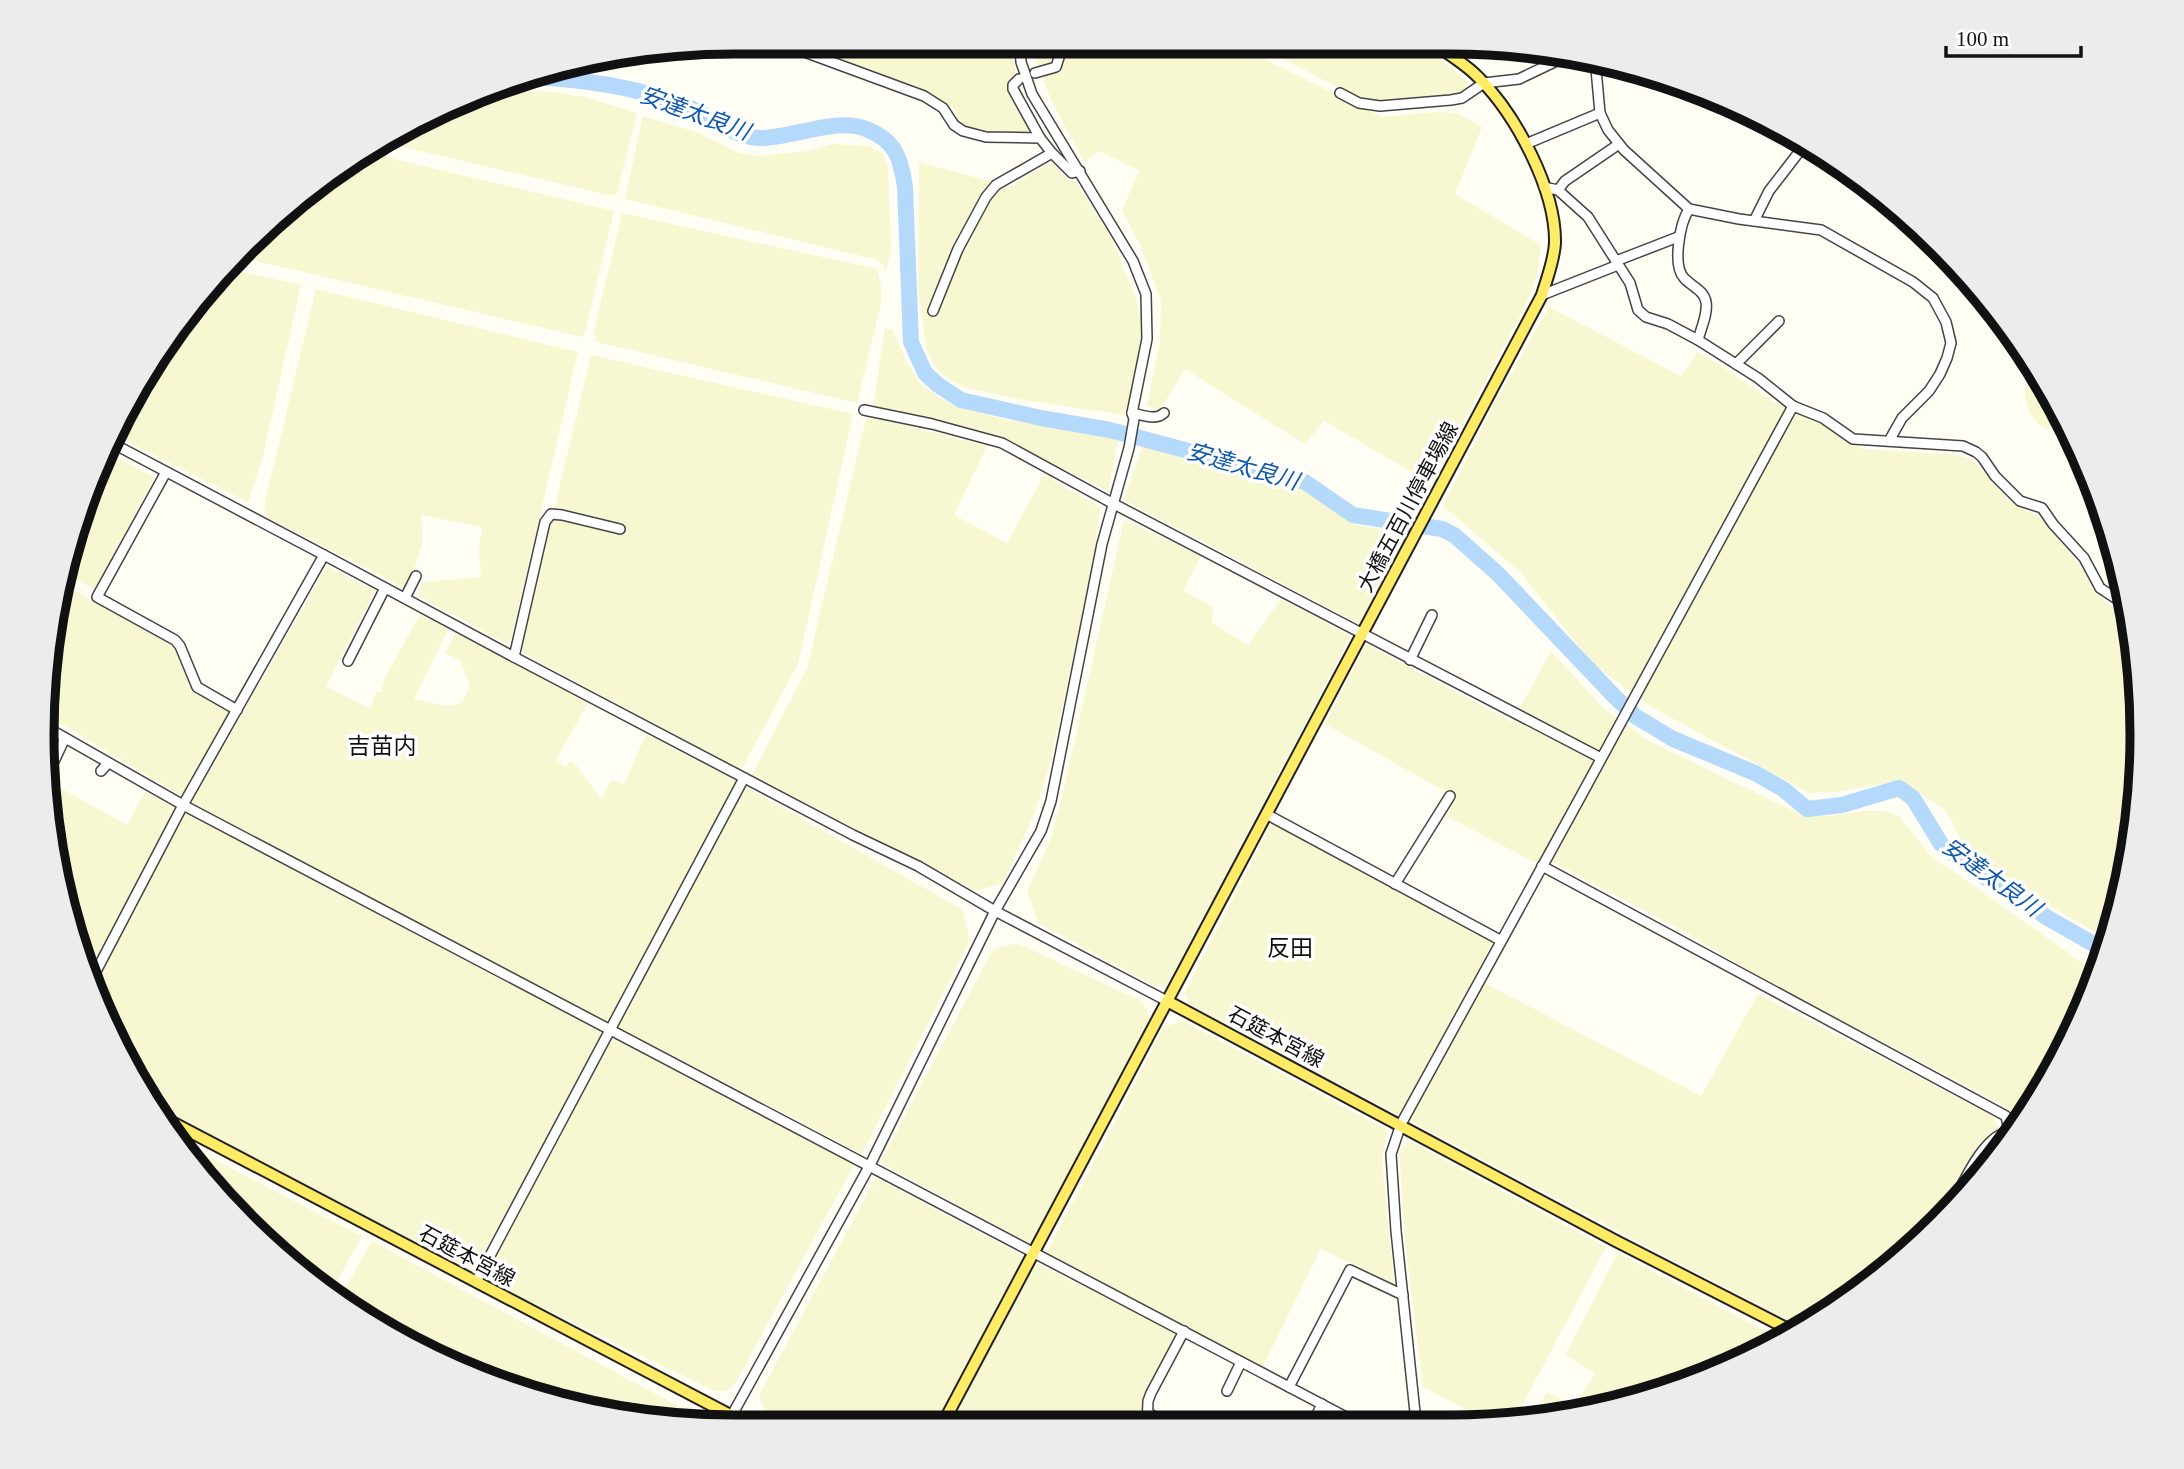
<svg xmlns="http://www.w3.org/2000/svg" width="2184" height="1469" font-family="'Times New Roman','Noto Sans JP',serif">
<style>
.farmland{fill:#f7f8d2}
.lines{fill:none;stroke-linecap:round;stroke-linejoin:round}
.river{stroke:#b5d9fb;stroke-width:16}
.minor-casing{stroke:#444;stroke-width:12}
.major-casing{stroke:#222;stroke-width:14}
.minor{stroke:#fff;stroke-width:9}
.major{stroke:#ffeb65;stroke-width:10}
.labels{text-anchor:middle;stroke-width:7;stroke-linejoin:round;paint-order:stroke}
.street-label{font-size:21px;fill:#111;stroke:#fff}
.water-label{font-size:23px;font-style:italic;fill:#0f57ae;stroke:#fff}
.neighbourhood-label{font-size:23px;fill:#111;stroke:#fff}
.rim{fill:none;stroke:#111;stroke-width:9}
</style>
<rect width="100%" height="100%" fill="#fffef5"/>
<g class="farmland">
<polygon points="1416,42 1430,50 1469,83 1464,92 1457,96 1392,103 1361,100 1254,43 1302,43 1321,51 1327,43"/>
<polygon points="1234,44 1382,117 1436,112 1457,113 1482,127 1455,194 1541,245 1537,274 1525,307 1431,483 1324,421 1305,444 1185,369 1160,410 1147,406 1160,341 1161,301 1142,249 1122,210 1139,171 1100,151 1084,162 1052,102 1034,56 1034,45"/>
<polygon points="1010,45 1017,77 1037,131 1025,135 989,134 969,130 958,123 954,109 941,100 802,47"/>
<polygon points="546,91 585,97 637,113 617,194 612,196 383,142 483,93"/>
<polygon points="643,116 699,133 736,152 756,156 807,151 832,144 868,146 883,153 888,166 891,249 886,273 883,265 878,260 625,199"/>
<polygon points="364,152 614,211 586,328 582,337 235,256 245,245 349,159"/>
<polygon points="919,162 1010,187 1041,168 1053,164 1067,179 1076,182 1111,238 1136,298 1142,328 1137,368 1125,415 1017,399 963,387 949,379 936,368 926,349 918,287"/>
<polygon points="622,213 877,269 881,286 881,303 857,403 596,342 594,331"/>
<polygon points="225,268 301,285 262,460 248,502 114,435 185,313"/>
<polygon points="316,289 578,352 511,640 507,644 418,596 422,582 481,577 479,551 482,527 421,515 423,540 408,590 267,517 264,506"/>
<polygon points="1549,307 1681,376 1698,352 1723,367 1771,400 1832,430 1852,444 1865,449 1957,455 1973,460 2009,501 2039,517 2085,570 2096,594 2131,621 2142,734 2129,869 2108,939 2050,906 1995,870 1963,844 1946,811 1902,781 1834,792 1810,793 1655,709 1594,665 1520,572 1443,506 1492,408"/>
<polygon points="885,328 893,330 907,363 921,384 937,396 957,407 1007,420 1089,432 1118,440 1108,491 992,435 873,406"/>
<polygon points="591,355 853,414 798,664 741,770 525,654 521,649"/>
<polygon points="2029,357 2060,415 2048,430 2036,422 2030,413 2025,399 2025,381"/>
<polygon points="873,417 987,446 954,515 1007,543 1044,475 1100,507 1094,561 1050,764 1035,812 1003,883 976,891 752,775 807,668 866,418"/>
<polygon points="1143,444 1285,482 1300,488 1357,525 1408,536 1359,624 1124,500"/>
<polygon points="105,452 154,477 96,590 63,573 95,470"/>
<polygon points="1124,520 1201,556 1183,591 1213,607 1212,623 1248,645 1281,599 1351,636 1167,985 1155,986 1038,923 1027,891 1051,838 1059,810"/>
<polygon points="327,566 375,591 326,687 370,708 376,692 381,692 385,678 420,614 449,628 414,699 445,706 462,703 470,686 460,660 445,653 456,632 588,703 556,760 566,767 570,761 577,766 601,799 612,780 624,784 646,734 737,781 608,1022 191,803"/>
<polygon points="60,583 167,640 173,646 193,692 229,712 183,797 45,714 44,689 55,599"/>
<polygon points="1366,644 1512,722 1551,651 1604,709 1649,741 1802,815 1833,816 1863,811 1884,811 1899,816 1930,855 2097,973 2089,999 2026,1119 2024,1121 2014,1116 1998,1102 1771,984 1685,932 1555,863 1534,862 1446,816 1457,798 1325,724"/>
<polygon points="53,784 127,825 145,792 177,809 88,977 55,870 50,789"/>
<polygon points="744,786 962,909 970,940 862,1154 618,1027"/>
<polygon points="185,813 603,1031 473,1275 157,1109 135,1080 95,999 91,989"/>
<polygon points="1272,822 1493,942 1475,978 1701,1096 1758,994 1993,1116 1997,1125 2011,1137 1939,1224 1835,1310 1801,1328 1189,1004 1185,992"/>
<polygon points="1017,943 1143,1002 1150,1018 1031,1244 880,1163 993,949"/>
<polygon points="1183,1021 1387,1130 1382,1158 1394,1284 1321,1249 1263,1366 1046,1254 1164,1027"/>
<polygon points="613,1038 854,1165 736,1382 731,1388 724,1391 715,1391 482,1279"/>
<polygon points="1409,1141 1606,1247 1514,1421 1494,1423 1423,1387 1406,1248 1399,1152"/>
<polygon points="182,1143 362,1236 330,1294 245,1224"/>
<polygon points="876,1178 1042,1266 1179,1333 1147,1394 1143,1405 1144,1427 783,1427 768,1419 759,1395"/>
<polygon points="372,1241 691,1413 696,1423 600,1414 428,1355 349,1310 338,1301"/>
<polygon points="1618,1253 1780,1339 1715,1374 1585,1414 1532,1419 1547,1392 1575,1406 1595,1373 1565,1355"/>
</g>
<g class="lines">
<path class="river" d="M 524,76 C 568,79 613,83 656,96 C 670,100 684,105 697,111 C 718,121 735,137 760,138 C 792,138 837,117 866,129 C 895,140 901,158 905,187 L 911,342 L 925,373 L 938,385 L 961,400 L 1041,418 L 1110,430 L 1305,482 L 1353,515 L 1442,529 L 1454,535 L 1497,573 L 1615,697 L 1635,716 L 1673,739 L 1755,773 L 1783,789 L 1807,809 L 1842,805 L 1899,788 L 1913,798 L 1941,844 L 1983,876 L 2014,894 L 2046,917 L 2104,950"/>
<g class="minor-casing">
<g id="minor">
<polyline points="791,47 924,96 943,108 954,125 963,131 986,137 1040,138 1052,153 1072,173 1080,171"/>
<polyline points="1590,57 1596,69 1600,113 1608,130 1624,150 1689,209 1739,219 1821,230 1913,282 1933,298 1946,322 1951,343 1947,358 1940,374 1929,391 1902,418 1889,441"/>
<polyline points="588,61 596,62"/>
<polyline points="1596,69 1609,64"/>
<polyline points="1035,73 1056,67 1063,45"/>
<polyline points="1019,79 1013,85 1013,89 1040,138"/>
<polyline points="1340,93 1359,103 1380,106 1451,100 1462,98 1484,83 1519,79 1565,57 1580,55"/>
<polyline points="1526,144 1600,113"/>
<polyline points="1544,187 1558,190 1588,217 1630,283 1638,310 1646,317 1668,324 1698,340 1758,378 1793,406 1823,418 1853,439 1963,446 1976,452 1982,457 1995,476 2020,501 2042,508 2053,524 2084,558 2100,588 2129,607"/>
<polyline points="1558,190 1565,181 1619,144"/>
<path d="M 1689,209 C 1680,223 1672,265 1684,278 C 1691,286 1704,290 1706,302 C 1708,314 1701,328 1698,340"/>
<polyline points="1754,221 1769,191 1806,143"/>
<polyline points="1616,261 1678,237"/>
<polyline points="1542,295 1618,265"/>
<polyline points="933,311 958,249 986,197 996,185 1052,153"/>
<polyline points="1736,364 1779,321"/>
<polyline points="864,410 932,424 1002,443 1112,503 1601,758"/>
<path d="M 1132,413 C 1143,415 1155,421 1164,413"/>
<polyline points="110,442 324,555 514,657 853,835 918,866 995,911 1167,1001"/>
<polyline points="166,472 97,597 175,640 180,646 197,687 237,710"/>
<polyline points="405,598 416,576"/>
<polyline points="514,657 545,522 551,514 562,515 620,529"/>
<polyline points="1410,660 1432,615"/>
<polyline points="348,661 385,588"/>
<polyline points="46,727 183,805 1365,1427"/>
<polyline points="101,771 108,763"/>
<polyline points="49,772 65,738"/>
<polyline points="1268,815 1500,940"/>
<polyline points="1542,866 2006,1116 2009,1131"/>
<polyline points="1395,884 1450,796"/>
<polyline points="90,983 183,805 324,555"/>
<path d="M 1948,1213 C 1959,1192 1985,1127 2014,1132"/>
<polyline points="476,1282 744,778"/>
<polyline points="1289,1387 1350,1270 1403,1295"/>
<polyline points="1227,1391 1241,1362"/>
<polyline points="1148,1413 1174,1427"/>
<polyline points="726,1426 870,1165 995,911 1041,831 1051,801 1102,544 1129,448 1134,419 1132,413 1147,339 1146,294 1133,261 1032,94 1021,62 1020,45"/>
<polyline points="1147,1427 1148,1401 1151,1393 1184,1331"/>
<polyline points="1311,1427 1322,1404"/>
<path d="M 1414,1427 L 1416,1422 L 1396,1231 L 1391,1154 L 1401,1124 C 1532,885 1664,646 1793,406"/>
</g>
</g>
<g class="major-casing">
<g id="major">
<polyline points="1167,1001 1616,1241 1794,1332"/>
<polyline points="164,1118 753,1427"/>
<path d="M 941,1427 L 1542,295 C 1547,278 1554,261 1555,243 C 1556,190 1516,115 1479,78 C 1466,64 1447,53 1431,42"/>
</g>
</g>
<use href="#minor" class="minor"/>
<use href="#major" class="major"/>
</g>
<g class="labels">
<g class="street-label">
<text transform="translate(1408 507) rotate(-62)" y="7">大橋五百川停車場線</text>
<text transform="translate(1276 1037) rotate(28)" y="7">石筵本宮線</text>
<text transform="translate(467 1256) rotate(28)" y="7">石筵本宮線</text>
</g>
<g class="water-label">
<text transform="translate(695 113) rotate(20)" y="8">安達太良川</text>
<text transform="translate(1243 466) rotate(16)" y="8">安達太良川</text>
<text transform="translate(1992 877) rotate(36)" y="8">安達太良川</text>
</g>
<g class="neighbourhood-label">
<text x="382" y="754">吉苗内</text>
<text x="1290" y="956">反田</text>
</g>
</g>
<path d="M0 0H2184V1469H0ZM734 54H1450A680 680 0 0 1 2130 734V735A680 680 0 0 1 1450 1415H734A680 680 0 0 1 54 735V734A680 680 0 0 1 734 54Z" fill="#ececec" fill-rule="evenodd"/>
<path class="rim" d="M734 54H1450A680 680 0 0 1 2130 734V735A680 680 0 0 1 1450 1415H734A680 680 0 0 1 54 735V734A680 680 0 0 1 734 54Z"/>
<path d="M1946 46v10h135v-10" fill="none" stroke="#111111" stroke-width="3.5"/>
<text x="1956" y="46" font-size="21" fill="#111111" stroke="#ffffff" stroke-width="5" paint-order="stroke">100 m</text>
</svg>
